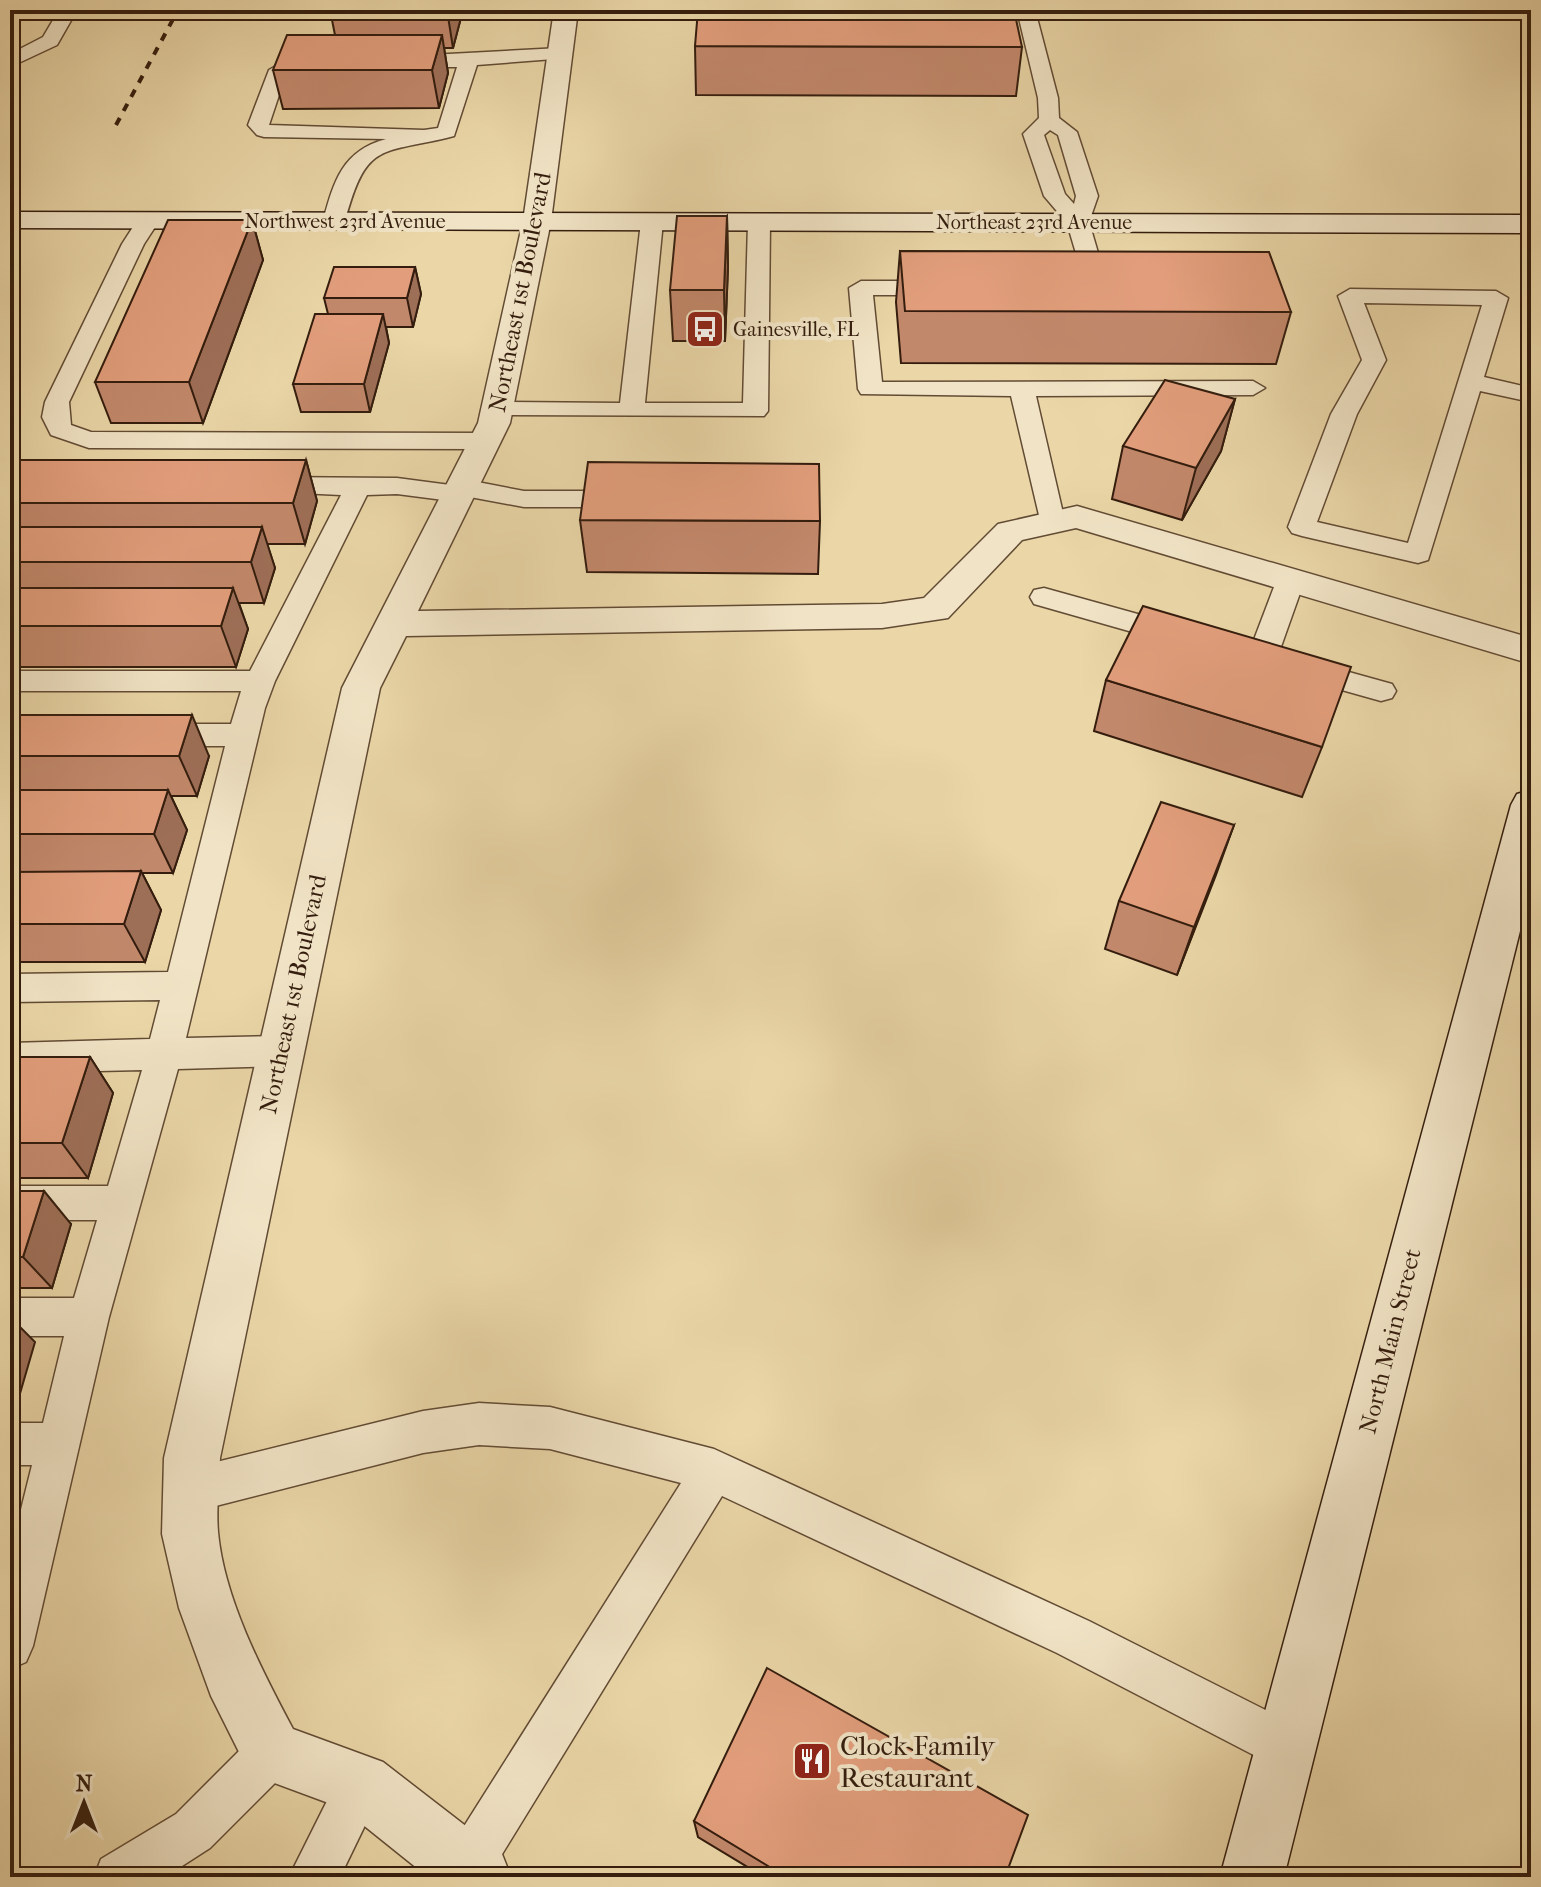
<svg xmlns="http://www.w3.org/2000/svg" width="1541" height="1887" font-family="'IM FELL French Canon',serif">
<style>
.lines{fill:none;stroke-linecap:round;stroke-linejoin:round}
.lane-casing{stroke:#624b34;stroke-width:3}
.street-casing{stroke:#624b34;stroke-width:3}
.secondary-casing{stroke:#341d0e;stroke-width:3}
.lane{fill:#f1e4c6;fill-rule:evenodd}
.street{fill:#f1e4c6;fill-rule:evenodd}
.secondary{fill:#f1e4c6;fill-rule:evenodd}
.rail{stroke:#341d0e;stroke-width:4;stroke-dasharray:8 8;stroke-linecap:butt}
.wall{fill:#c2886b;stroke:#341d0e;stroke-width:2}
.shaded-wall{fill:#9e6f57;stroke:#341d0e;stroke-width:2}
.building{fill:#e29e7c;stroke:#341d0e;stroke-width:2}
.labels{text-anchor:middle;stroke-width:8;stroke-linejoin:round;paint-order:stroke}
.far-street-label{font-size:20px;fill:#341d0e;stroke:#f1e4c6}
.far-poi-label{font-size:20px;fill:#341d0e;stroke:#f1e4c6;text-anchor:start}
.street-label{font-size:24px;fill:#341d0e;stroke:#f1e4c6}
.near-poi-label{font-size:28px;fill:#341d0e;stroke:#f1e4c6;text-anchor:start}
</style>
<rect width="100%" height="100%" fill="#ead6a7"/>
<filter id="stains"><feTurbulence type="fractalNoise" baseFrequency=".0025" numOctaves="4"/><feColorMatrix values="0 0 0 0 .2 0 0 0 0 .09 0 0 0 0 .02 0 0 0 .5 -.17"/></filter>
<radialGradient id="worn" r=".72"><stop offset=".6" stop-color="#630" stop-opacity="0"/><stop offset="1" stop-color="#630" stop-opacity=".3"/></radialGradient>
<g class="lines">
<g class="lane-casing">
<g id="lane">
<polygon points="59,10 77,10 57,45 10,67 10,54 43,37"/>
<path d="M 1017,10 L 1035,10 L 1058,98 L 1059,118 L 1077,132 L 1098,196 L 1089,222 L 1108,287 L 1105,292 L 1097,294 L 1086,287 L 1067,223 L 1044,196 L 1023,134 L 1039,118 L 1038,98 ZM 1050,130 L 1058,135 L 1076,196 L 1074,204 L 1065,194 L 1044,135 Z"/>
<path d="M 560,48 L 567,50 L 567,58 L 477,65 L 454,136 C 381,155 367,139 345,221 L 334,228 L 323,221 C 334,181 342,151 386,139 L 264,137 L 257,135 L 248,125 L 269,70 C 284,61 309,47 324,61 L 285,77 L 269,125 L 424,130 L 438,128 L 457,67 L 399,67 L 389,61 L 392,57 Z"/>
<polygon points="148,214 159,221 144,244 69,402 71,425 91,432 485,433 498,441 485,449 89,448 51,435 42,417 45,402 122,244 140,216"/>
<polygon points="652,215 663,222 645,403 743,403 748,223 759,216 770,223 768,411 764,416 488,415 484,410 497,402 620,403 641,222"/>
<polygon points="861,281 944,281 956,288 944,295 873,295 882,382 1253,381 1265,388 1253,395 1036,396 1065,522 1062,528 1042,528 1011,396 861,394 858,389 849,288"/>
<path d="M 1350,289 L 1496,291 L 1508,298 L 1484,377 L 1531,388 L 1531,402 L 1480,391 L 1428,560 L 1418,563 L 1302,536 L 1292,533 L 1288,527 L 1331,414 L 1362,360 L 1338,296 ZM 1364,303 L 1482,305 L 1408,543 L 1317,522 L 1357,414 L 1386,360 Z"/>
<polygon points="266,477 397,478 450,485 462,479 524,491 631,491 640,493 644,499 640,505 631,507 524,507 470,497 459,502 397,494 367,495 275,681 265,708 186,1038 281,1036 294,1040 299,1051 294,1062 281,1066 178,1069 109,1317 33,1646 26,1662 10,1669 10,1554 32,1465 10,1465 10,1423 43,1423 64,1336 10,1336 10,1298 74,1298 97,1220 10,1220 10,1186 108,1186 142,1070 10,1073 10,1043 150,1039 160,1000 10,1002 10,974 168,972 225,746 154,746 143,743 139,735 143,727 154,724 231,724 241,691 10,691 10,671 250,671 341,495 257,491 253,485 257,479"/>
<polygon points="1291,570 1301,573 1305,579 1277,658 1272,665 1262,668 1252,665 1247,658 1277,579 1281,573"/>
<polygon points="1044,588 1188,628 1192,635 1188,642 1178,645 1034,604 1030,597 1034,590"/>
<polygon points="1302,659 1392,684 1396,691 1392,698 1381,701 1292,676 1287,669 1292,662"/>
<polygon points="479,1403 550,1407 714,1449 1089,1621 1303,1729 1310,1746 1303,1763 1286,1770 1269,1763 1057,1653 722,1496 488,1877 445,1877 441,1867 449,1850 681,1483 550,1449 479,1445 423,1453 192,1512 177,1505 170,1490 177,1475 192,1468 423,1411"/>
<polygon points="272,1728 289,1735 296,1752 289,1769 210,1848 165,1877 94,1877 101,1859 176,1814 255,1735"/>
<polygon points="361,1760 378,1767 385,1784 340,1877 289,1877 344,1767"/>
</g>
</g>
<g class="street-casing">
<path id="street" d="M 554,10 L 578,10 L 551,221 L 510,423 L 418,611 L 882,604 L 924,598 L 998,524 L 1077,506 L 1531,638 L 1531,664 L 1076,528 L 1022,540 L 948,618 L 882,628 L 406,636 L 380,688 L 220,1458 C 219,1482 216,1508 218,1532 C 224,1598 262,1671 293,1729 L 383,1762 L 502,1854 L 511,1877 L 428,1877 L 342,1808 L 250,1774 L 211,1696 L 179,1608 L 162,1534 L 164,1458 L 342,688 L 478,423 L 523,221 Z"/>
</g>
<g class="secondary-casing">
<g id="secondary">
<polygon points="10,212 1531,215 1531,233 10,228"/>
<polygon points="1531,790 1531,887 1284,1877 1220,1877 1511,805 1517,794"/>
</g>
</g>
<use href="#lane" class="lane"/>
<use href="#street" class="street"/>
<use href="#secondary" class="secondary"/>
<polyline class="rail" points="116,125 178,10"/>
</g>
<g class="wall">
<polygon points="330,10 463,10 453,48 444,48 448,73 439,108 283,109 273,70 335,35"/>
<polygon points="695,46 1022,47 1016,96 696,95"/>
<polygon points="727,216 728,267 725,341 673,341 670,290"/>
<polygon points="252,220 263,260 203,423 111,423 95,382"/>
<polygon points="900,251 1291,312 1276,364 901,363 896,302"/>
<polygon points="415,267 421,294 413,327 386,327 389,343 370,412 301,412 293,384 328,314 324,298"/>
<polygon points="1235,399 1221,451 1182,520 1112,499 1123,446"/>
<polygon points="306,460 317,501 305,544 267,544 275,568 264,603 239,603 248,629 236,667 10,667 10,463"/>
<polygon points="580,520 820,521 818,574 587,572"/>
<polygon points="1106,680 1322,747 1302,797 1094,731"/>
<polygon points="10,715 209,756 197,796 171,796 187,830 173,873 142,873 161,910 145,962 10,962"/>
<polygon points="1234,825 1177,975 1105,949 1119,901"/>
<polygon points="10,1057 90,1057 113,1093 88,1178 10,1178"/>
<polygon points="10,1191 71,1224 52,1288 10,1288"/>
<polygon points="694,1821 1005,1877 764,1877 698,1837"/>
</g>
<g class="shaded-wall">
<polygon points="447,10 463,10 453,48"/>
<polygon points="442,35 448,73 439,108 432,70"/>
<polygon points="727,216 728,267 725,341 724,290"/>
<polygon points="252,220 263,260 203,423 189,382"/>
<polygon points="415,267 421,294 413,327 407,298"/>
<polygon points="383,314 389,343 370,412 364,384"/>
<polygon points="1235,399 1221,451 1182,520 1196,468"/>
<polygon points="306,460 317,501 305,544 293,503"/>
<polygon points="262,527 275,568 264,603 251,562"/>
<polygon points="233,588 248,629 236,667 221,626"/>
<polygon points="192,715 209,756 197,796 179,756"/>
<polygon points="168,790 187,830 173,873 154,834"/>
<polygon points="1234,825 1216,875 1177,975 1194,927"/>
<polygon points="141,871 161,910 145,962 124,924"/>
<polygon points="90,1057 113,1093 88,1178 62,1143"/>
<polygon points="44,1191 71,1224 52,1288 23,1257"/>
<polygon points="10,1317 35,1342 14,1414 10,1410"/>
<polygon points="10,1466 17,1473 10,1498"/>
</g>
<g class="building">
<polygon points="698,10 1014,10 1022,47 695,46"/>
<polygon points="287,35 442,35 432,70 273,70"/>
<polygon points="677,216 727,216 724,290 670,290"/>
<polygon points="168,220 252,220 189,382 95,382"/>
<polygon points="900,251 1269,252 1291,312 905,311"/>
<polygon points="334,267 415,267 407,298 324,298"/>
<polygon points="315,314 383,314 364,384 293,384"/>
<polygon points="1165,380 1235,399 1196,468 1123,446"/>
<polygon points="12,460 306,460 293,503 10,503 10,463"/>
<polygon points="588,462 819,464 820,521 580,520"/>
<polygon points="10,527 262,527 251,562 10,562"/>
<polygon points="10,588 233,588 221,626 10,626"/>
<polygon points="1143,606 1351,667 1322,747 1106,680"/>
<polygon points="10,715 192,715 179,756 10,756"/>
<polygon points="10,790 168,790 154,834 10,834"/>
<polygon points="1161,802 1234,825 1194,927 1119,901"/>
<polygon points="141,871 124,924 10,924 10,872"/>
<polygon points="10,1057 90,1057 62,1143 10,1143"/>
<polygon points="10,1191 44,1191 23,1257 10,1257"/>
<polygon points="767,1668 1028,1815 1005,1877 786,1877 694,1821"/>
</g>
<defs>
<g id="bus-square" transform="scale(2)"><rect x="-9" y="-9" width="18" height="18" rx="4" fill="#8f2418" stroke="#f1e4c6"/><path d="M-5-6H5V4H4V6H2V4H-2V6H-4V4H-5ZM-3.5-4V0h7V-4ZM-3.5 1.2v1.5H-2V1.2ZM2 1.2v1.5H3.5V1.2Z" fill="#fff"/></g>
<g id="restaurant-square" transform="scale(2)"><rect x="-9" y="-9" width="18" height="18" rx="4" fill="#8f2418" stroke="#f1e4c6"/><path d="M-5-6h1v4h1v-4h1v4h1v-4h1v5L-1.5 .5V6h-2V.5L-5-1ZM5-6V6H3V1.5H1.5Q1.5-4 5-6Z" fill="#fff"/></g>
</defs>
<g fill-rule="evenodd">
<use href="#bus-square" x="705" y="329"/>
<use href="#restaurant-square" x="812" y="1761"/>
</g>
<g class="labels">
<g class="far-street-label">
<text x="345" y="228">Northwest 23rd Avenue</text>
<text x="1034" y="229">Northeast 23rd Avenue</text>
</g>
<g class="far-poi-label">
<text x="733" y="336">Gainesville, FL</text>
</g>
<g class="street-label">
<text transform="translate(520 292) rotate(-79)" y="8">Northeast 1st Boulevard</text>
<text transform="translate(293 994) rotate(-78)" y="8">Northeast 1st Boulevard</text>
<text transform="translate(1390 1341) rotate(-76)" y="8">North Main Street</text>
</g>
<g class="near-poi-label">
<text x="840" y="1755">Clock Family<tspan x="840" dy="32">Restaurant</tspan></text>
</g>
</g>
<rect width="1541" height="1887" fill="none" stroke="#ead6a7" stroke-width="40"/>
<rect x="12" y="12" width="1517" height="1863" fill="none" stroke="#341d0e" stroke-width="4"/>
<rect x="20" y="20" width="1501" height="1847" fill="none" stroke="#341d0e" stroke-width="2"/>
<g transform="translate(84 1803)" stroke="#f1e4c6" stroke-width="6" paint-order="stroke">
<path d="M0-6L14 30L0 20L-14 30Z" fill="#341d0e"/>
<text y="-12" font-size="22" font-weight="bold" text-anchor="middle" fill="#341d0e">N</text>
</g>
<rect width="100%" height="100%" filter="url(#stains)"/>
<rect width="100%" height="100%" fill="url(#worn)"/>
</svg>
